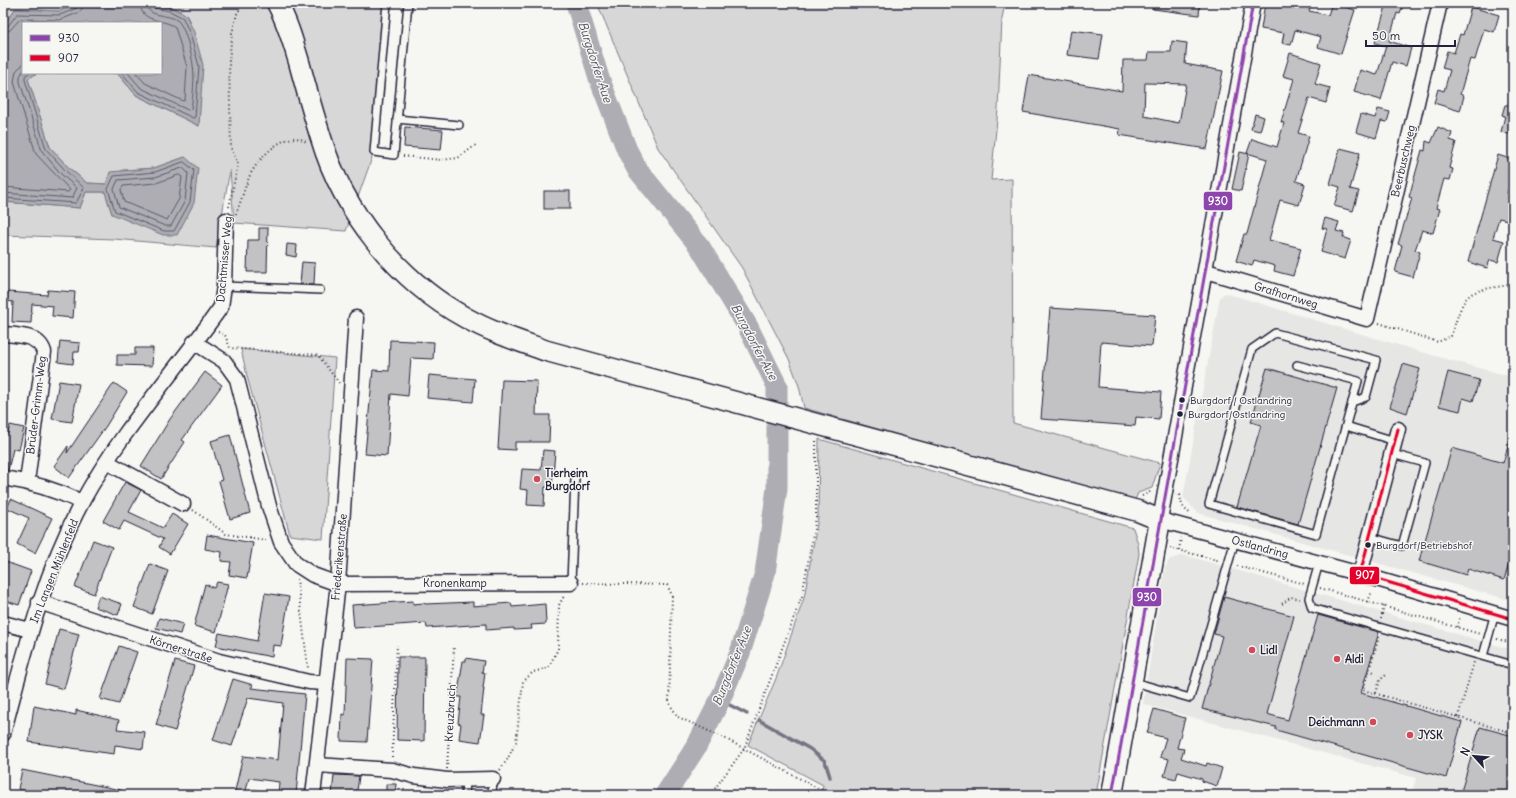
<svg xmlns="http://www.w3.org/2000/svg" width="1516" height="798" font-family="Delius,sans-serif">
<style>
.built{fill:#e6e6e4}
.green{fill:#d7d7d7;stroke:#7c7c89}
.water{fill:#adadb3;stroke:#757583}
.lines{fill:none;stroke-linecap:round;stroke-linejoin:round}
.shore{stroke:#5a5a6b;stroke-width:1}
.stream{stroke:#757583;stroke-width:3.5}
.river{stroke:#adadb3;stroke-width:21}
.building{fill:#c2c2c4;stroke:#22223b;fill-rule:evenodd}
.lane-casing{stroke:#22223b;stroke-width:10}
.street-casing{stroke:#22223b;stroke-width:17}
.secondary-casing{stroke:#22223b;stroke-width:23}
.path{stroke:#22223b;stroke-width:2;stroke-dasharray:1 3;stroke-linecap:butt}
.lane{stroke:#f6f6f2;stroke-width:7}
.street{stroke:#f6f6f2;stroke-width:14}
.secondary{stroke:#f6f6f2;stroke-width:20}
.bus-1-casing{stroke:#f6f6f2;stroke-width:6}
.bus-2-casing{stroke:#f6f6f2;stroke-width:6}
.bus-1{stroke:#8e44ad;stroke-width:3}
.bus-2{stroke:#e4002b;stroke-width:3}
.bus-dot{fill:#22223b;stroke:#f6f6f2;stroke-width:1.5}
.poi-dot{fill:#d1495b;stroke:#f6f6f2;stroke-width:1.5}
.labels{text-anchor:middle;stroke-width:3;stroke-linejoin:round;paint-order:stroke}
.bus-label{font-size:10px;fill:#22223b;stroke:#f6f6f2;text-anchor:start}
.street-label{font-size:11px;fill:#22223b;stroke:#f6f6f2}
.poi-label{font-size:11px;font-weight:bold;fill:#22223b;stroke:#f6f6f2;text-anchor:start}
.water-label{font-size:12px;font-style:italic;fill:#535365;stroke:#f6f6f2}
.line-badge{stroke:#f6f6f2;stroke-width:1.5}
.badge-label{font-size:11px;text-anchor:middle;font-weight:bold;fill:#fff}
</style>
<rect width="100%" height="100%" fill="#f6f6f2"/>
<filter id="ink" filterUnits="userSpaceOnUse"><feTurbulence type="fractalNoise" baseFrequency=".025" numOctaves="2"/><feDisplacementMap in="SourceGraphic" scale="8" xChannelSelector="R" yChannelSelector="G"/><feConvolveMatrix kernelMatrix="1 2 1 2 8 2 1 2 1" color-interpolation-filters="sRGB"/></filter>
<g filter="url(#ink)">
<g class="built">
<polygon points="1225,293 1435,356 1509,376 1513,364 1513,601 1198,513 1183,497 1220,297"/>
<polygon points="1184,555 1513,650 1513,795 1411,795 1416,778 1143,704 1165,568 1170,559"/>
</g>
<g class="green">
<polygon points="3,3 80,3 59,11 15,9 3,26"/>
<path d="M 142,3 L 387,3 L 374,152 L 346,231 L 234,223 L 230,170 L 216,248 L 114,239 L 3,235 L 3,202 L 80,208 L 86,192 L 105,192 L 112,214 L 185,157 L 154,168 L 122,170 L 107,184 L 87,183 L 68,167 L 50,147 L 28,79 L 37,73 L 117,73 L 136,95 L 199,126 C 198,105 198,28 186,15 C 176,5 155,5 142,3 Z"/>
<polygon points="597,3 1005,3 1002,19 998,109 991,180 1012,179 1013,423 1160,463 1152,488 1138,493 1134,502 804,408 799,386 789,359 742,268 658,148"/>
<polygon points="241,349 335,358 323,539 290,535 247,376"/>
<polygon points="819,439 1133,528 1138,544 1139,554 1096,795 821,795 823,785 748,745 777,676 804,598 818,518"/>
</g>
<polygon class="water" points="80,3 142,3 171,7 186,15 194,32 203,65 199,126 136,95 117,73 161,73 161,23 23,23 23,73 37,73 28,79 50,147 68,167 87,183 106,184 110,172 154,168 185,157 198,168 194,203 177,235 163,235 112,214 105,192 86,192 80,208 3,202 3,26 15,9 59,11"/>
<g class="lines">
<g class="shore">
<polyline points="3,28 8,26 17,14 60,15 77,8 79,3"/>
<polyline points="3,33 10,30 20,19 60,20 80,12 85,3"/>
<polyline points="122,73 138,92 193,118 195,117 199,66 190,34 183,18 170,11 154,8 151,3"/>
<path d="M 128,73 L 141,88 L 188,110 L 191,109 C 193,96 195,79 193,65 C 192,56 185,27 178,21 C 169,13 147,19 146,3"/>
<path d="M 136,73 L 145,83 L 183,101 L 185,100 L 187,67 L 175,27 C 163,18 141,24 140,3"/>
<polygon points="184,162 194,170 190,202 174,231 164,231 115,211 108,189 114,176 155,172"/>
<polygon points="183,168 188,173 185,201 171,226 165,226 119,207 114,189 118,180 155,177"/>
<polygon points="179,175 182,177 179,199 167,220 124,202 121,190 123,186 156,183"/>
<polyline points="3,187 68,192 70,190 36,154 14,82 16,71 23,64"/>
<polyline points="3,193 72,198 77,188 61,174 42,151 20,82 20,76 23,71"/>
<polyline points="3,198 76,203 84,188 65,170 46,149 25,80 25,76 29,73"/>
</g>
<g class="stream">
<polyline points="720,700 747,714"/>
<polyline points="759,720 810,749 825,761 830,777"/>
</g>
<polyline class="river" points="576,3 599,78 627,150 637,169 700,247 748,327 777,386 777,488 765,573 740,653 720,700 696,747 665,795"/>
</g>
<g class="building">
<polygon points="1153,3 1200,3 1199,15 1153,9"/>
<polygon points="1265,3 1283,3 1296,7 1297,3 1311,3 1309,11 1328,15 1332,3 1355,10 1341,54 1318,47 1321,37 1295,30 1291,45 1282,43 1284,33 1261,29"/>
<polygon points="1387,3 1404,3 1400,14 1397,13 1389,41 1411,48 1406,66 1392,62 1381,100 1354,92 1360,70 1377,75 1386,46 1375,43"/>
<polygon points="1471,7 1499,15 1494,32 1484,29 1475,60 1470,59 1460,94 1464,96 1460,111 1434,103 1438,89 1444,91 1450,70 1442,68 1447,51 1454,53 1460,34 1463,35"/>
<polygon points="1071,30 1103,34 1099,59 1067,55"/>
<path d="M 1172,41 L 1187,43 L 1185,64 L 1223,71 L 1207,149 L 1119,135 L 1120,129 L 1023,112 L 1029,75 L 1122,91 L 1123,60 L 1148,60 L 1149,52 L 1171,52 ZM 1145,83 L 1186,84 L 1179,123 L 1144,116 Z"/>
<polygon points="1290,53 1321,63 1315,84 1330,88 1326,103 1309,98 1298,133 1309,136 1296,181 1305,184 1299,205 1280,200 1269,240 1301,248 1293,276 1274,271 1275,266 1254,260 1252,266 1236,261 1244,234 1247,234 1267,159 1247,153 1252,139 1277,147 1284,123 1281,122 1294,79 1283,76"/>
<polygon points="1510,99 1513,99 1513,135 1501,132 1505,116 1502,115 1505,105 1508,105"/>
<polygon points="1378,109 1390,112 1387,122 1381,121 1376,138 1356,132 1361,114 1375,118"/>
<polygon points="1255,114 1264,117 1260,131 1251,129"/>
<polygon points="405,127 443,130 441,150 404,147"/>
<polygon points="1438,127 1452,133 1450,140 1456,142 1449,168 1453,169 1450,180 1444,179 1436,208 1440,209 1433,233 1422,230 1415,250 1420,252 1413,277 1395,272 1402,245 1398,244 1412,198 1409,197 1422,150 1425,151 1426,141 1431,143"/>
<polygon points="1340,148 1360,153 1350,189 1359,191 1353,211 1334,206 1340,187 1330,184"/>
<polygon points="1240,152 1249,154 1241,191 1232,189"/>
<polygon points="1498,155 1513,160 1513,173 1507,193 1513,195 1513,197 1507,220 1499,218 1493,238 1504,241 1498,262 1490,260 1487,268 1468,262"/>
<rect x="544" y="191" width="26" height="18"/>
<polygon points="1325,218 1339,222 1336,231 1344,233 1343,237 1351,240 1345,259 1321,252 1327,229 1322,228"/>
<polygon points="259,228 268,228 267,272 247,272 248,240 259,240"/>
<polygon points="287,244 297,245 296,257 286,255"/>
<polygon points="302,262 315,263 314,285 300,284"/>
<polygon points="48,290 75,292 73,318 52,316 53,306 32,304 31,323 12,322 13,302 7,301 8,292 47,295"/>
<polygon points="1050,308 1155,315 1152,346 1101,342 1098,387 1161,392 1159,419 1136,417 1135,426 1041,419"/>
<polygon points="390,340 434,342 433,359 411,358 408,396 391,394 387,456 365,454 373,370 389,371"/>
<polygon points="60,341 80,343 79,352 74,352 73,364 58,362"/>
<polygon points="135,348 153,348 152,366 117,365 117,355 135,355"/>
<polygon points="1403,364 1420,369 1407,413 1390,407"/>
<polygon points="1267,368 1337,388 1298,524 1237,507 1261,425 1251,422"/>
<polygon points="205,372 222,385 182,440 185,442 161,479 141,466 170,419"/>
<polygon points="1448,372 1479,380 1473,401 1463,398 1460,411 1439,406"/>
<polygon points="429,375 475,379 473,402 427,398"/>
<polygon points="502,380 537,381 536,415 550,415 549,442 515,442 515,450 498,449"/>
<polygon points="59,381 79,384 72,422 52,419"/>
<polygon points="114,383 127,392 106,426 69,478 54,466 68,446 67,453"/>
<polygon points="10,425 24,428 19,450 13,449 8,470 3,470 3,432 8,433"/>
<polygon points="230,435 250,513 230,519 219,481 222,480 211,441"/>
<polygon points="1510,439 1513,439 1513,551 1504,580 1468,569 1466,575 1419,561 1452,448 1503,463"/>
<polygon points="543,450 555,451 552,488 545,487 544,506 527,505 528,490 520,489 522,469 541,470"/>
<polygon points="125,482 141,490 129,512 163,528 172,514 188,524 170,554 159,547 163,539 124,521 119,530 103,521"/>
<polygon points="11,499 52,518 35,553 17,544 29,518 7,508"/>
<polygon points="207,535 253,543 247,578 229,575 231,562 221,561 222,552 205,549"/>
<polygon points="93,540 112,547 94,594 75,587"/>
<polygon points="3,561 31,571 19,605 3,600"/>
<polygon points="150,564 168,571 152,614 134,607"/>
<polygon points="217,582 228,584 216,632 194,626 205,584 214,588"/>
<polygon points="265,593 289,597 281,646 273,645 272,657 216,646 219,633 257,641"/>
<polygon points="99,596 122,604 118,615 95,607"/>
<polygon points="1224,597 1294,616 1267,714 1288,720 1318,615 1379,632 1361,693 1462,722 1446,778 1276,730 1276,727 1202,709 1222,636 1214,634"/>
<polygon points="413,601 413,604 424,603 425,604 473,602 473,606 511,603 512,607 545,604 546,624 531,625 532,629 514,630 514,628 486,630 486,624 427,628 426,623 354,628 352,605"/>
<polygon points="159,618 183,624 180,634 156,628"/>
<polygon points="59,629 79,634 64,689 45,684"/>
<polygon points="119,646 137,652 119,704 100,699"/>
<polygon points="398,657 425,657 424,741 397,740"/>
<polygon points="347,658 373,659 367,742 341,741 342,714 345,715"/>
<polygon points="466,658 484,661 482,672 485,673 483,688 484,688 481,715 484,715 480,742 459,739 461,724 458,723 461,697 457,697 463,661 466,661"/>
<polygon points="175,661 194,666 175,731 156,725"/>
<polygon points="233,679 253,685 251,688 305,694 296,795 278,795 279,782 249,778 245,795 234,795 243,756 278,760 283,703 248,698 232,746 213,740"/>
<polygon points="34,706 76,715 76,710 119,720 117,729 145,732 143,749 115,745 114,754 29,742"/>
<polygon points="1154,709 1185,718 1177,748 1184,749 1181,758 1206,766 1207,763 1222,768 1217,786 1202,781 1202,779 1178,772 1176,779 1164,776 1169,759 1160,757 1166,738 1147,733"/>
<polygon points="1480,727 1513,736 1513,795 1460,795"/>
<polygon points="22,770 121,790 121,795 46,795 18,789"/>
<polygon points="334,775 359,776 357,791 356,791 355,795 332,795"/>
<polygon points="386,784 396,784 395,795 386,795"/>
</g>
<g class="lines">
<g class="lane-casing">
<g id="lane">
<polyline points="387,3 374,152 394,155 408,3"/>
<polyline points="397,119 459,125"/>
<polyline points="224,286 320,290"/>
<polyline points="1297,365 1358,381 1316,534 1209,504 1252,349 1275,333 1376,360 1366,397 1352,402"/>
<polyline points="1346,426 1395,441"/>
<polyline points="1370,537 1402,546 1425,463 1392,454"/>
<polyline points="1319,563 1309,598 1312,608 1513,665"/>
<polyline points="571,583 575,479"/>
<polyline points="1483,656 1495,613"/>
<polyline points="1134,682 1190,698 1235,540"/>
<polyline points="254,794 259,795"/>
<polyline points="465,795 466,780"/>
<polyline points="492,795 493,779"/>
</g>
</g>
<g class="street-casing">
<g id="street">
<polyline points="1253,3 1160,520 1360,574 1513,619"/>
<polyline points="1206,271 1367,319 1440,3"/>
<path d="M 3,334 C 18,335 39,335 44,352 L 27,482"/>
<polyline points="194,342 224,361 237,379 269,506 281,542 296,564 313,575 338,584 571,583"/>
<polyline points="107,462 183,504"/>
<path d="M 3,478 C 31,482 56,490 82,502"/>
<polyline points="1360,574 1398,429"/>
<polyline points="39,602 219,661 309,682 326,683"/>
<polyline points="3,623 30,630"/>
<path d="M 3,734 C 24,655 43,575 82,502 C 120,432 175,372 221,307 L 224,286 L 226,220"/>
<polyline points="317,765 392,770 414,776 447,780 493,779"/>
<polyline points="313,795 338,584 356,318"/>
</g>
</g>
<g class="secondary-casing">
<path id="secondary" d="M 277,3 C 287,21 293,42 299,62 C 306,88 313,113 321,138 C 343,212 398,281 466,318 C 491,332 519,341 547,351 L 1138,511 L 1160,520 L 1112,795"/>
</g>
<g class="path">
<polyline points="403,156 441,160 458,158 476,145"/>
<polyline points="229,207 238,164 231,148 229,61 232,33 237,14 243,3"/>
<path d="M 236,214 C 241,201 245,187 250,175 C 258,159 287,127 306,142"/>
<path d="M 1379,323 L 1438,342 L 1451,336 C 1466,292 1463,291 1511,285 L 1513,283"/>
<polyline points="218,332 225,335 230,348 318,355 339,383"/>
<path d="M 1176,494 L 1180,495 C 1181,504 1183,509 1191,514"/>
<polyline points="1142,496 1152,491"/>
<polyline points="193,510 226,534 266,540"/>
<polyline points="1170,548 1220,561"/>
<polyline points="1179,550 1181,538"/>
<polyline points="1237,566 1305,584"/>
<polyline points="297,579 308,668"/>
<polyline points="583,583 667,585 672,595 669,703 678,717 726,739 823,791 844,795"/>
<polyline points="1320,588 1480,634"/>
<polyline points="1368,602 1372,591"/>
<polyline points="1282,604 1291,597 1300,599"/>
<polyline points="1381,619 1384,606"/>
<polyline points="1457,627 1460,617"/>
<polyline points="1379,637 1363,690 1513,733"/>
<polyline points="1497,639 1513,643"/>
<polyline points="1369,670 1374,672"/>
<polyline points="1376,693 1380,680 1386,675"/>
<polyline points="1458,717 1474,662"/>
<polyline points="392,757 397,645"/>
<polyline points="447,769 454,646"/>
<polyline points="500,770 507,760 516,742 523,682 533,672 548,668 558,649 559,605 564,596"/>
<polyline points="710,795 744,749 802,596 816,518 816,439"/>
</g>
<use href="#lane" class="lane"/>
<use href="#street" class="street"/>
<use href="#secondary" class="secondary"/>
<g class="bus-1-casing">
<polyline id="bus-1" points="1112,795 1253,3"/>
</g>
<g class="bus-2-casing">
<polyline id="bus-2" points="1398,429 1360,574 1513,619"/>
</g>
<use href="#bus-1" class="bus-1"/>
<use href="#bus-2" class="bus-2"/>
</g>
</g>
<g class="bus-dot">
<circle cx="1182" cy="400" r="3.5"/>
<circle cx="1180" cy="414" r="3.5"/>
<circle cx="1368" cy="545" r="3.5"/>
</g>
<g class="poi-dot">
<circle cx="537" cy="479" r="4"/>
<circle cx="1252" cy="650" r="4"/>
<circle cx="1337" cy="659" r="4"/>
<circle cx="1373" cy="722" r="4"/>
<circle cx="1410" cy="735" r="4"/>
</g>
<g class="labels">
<g class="bus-label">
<text x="1190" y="404">Burgdorf / Ostlandring</text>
<text x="1188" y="418">Burgdorf/Ostlandring</text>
<text x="1376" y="549">Burgdorf/Betriebshof</text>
</g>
<g class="street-label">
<text transform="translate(1403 161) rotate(-77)" y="4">Beerbuschweg</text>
<text transform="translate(224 259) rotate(-85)" y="4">Dachtmisser Weg</text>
<text transform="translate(1286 295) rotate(17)" y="4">Grafhornweg</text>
<text transform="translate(36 405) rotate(-83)" y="4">Brüder-Grimm-Weg</text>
<text transform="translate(1260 547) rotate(15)" y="4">Ostlandring</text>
<text transform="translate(339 557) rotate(-85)" y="4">Friederikenstraße</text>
<text transform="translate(54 571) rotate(-68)" y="4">Im Langen Mühlenfeld</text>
<text x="455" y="587">Kronenkamp</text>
<text transform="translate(181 649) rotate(18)" y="4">Körnerstraße</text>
<text transform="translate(450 713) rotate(-87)" y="4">Kreuzbruch</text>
</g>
<g class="poi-label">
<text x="545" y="477">Tierheim<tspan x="545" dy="13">Burgdorf</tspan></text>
<text x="1260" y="654">Lidl</text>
<text x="1345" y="663">Aldi</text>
<text x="1365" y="726" text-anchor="end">Deichmann</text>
<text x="1418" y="739">JYSK</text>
</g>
<g class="water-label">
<text transform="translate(595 62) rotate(72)" y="4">Burgdorfer Aue</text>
<text transform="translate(754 342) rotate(62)" y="4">Burgdorfer Aue</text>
<text transform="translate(732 666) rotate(-68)" y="4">Burgdorfer Aue</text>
</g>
</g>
<g class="line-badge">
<rect x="1203" y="191" width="30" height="20" rx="4" fill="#8e44ad"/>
<rect x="1349" y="566" width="31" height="19" rx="4" fill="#e4002b"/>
<rect x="1132" y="587" width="30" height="20" rx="4" fill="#8e44ad"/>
</g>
<g class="badge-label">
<text x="1218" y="205">930</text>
<text x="1365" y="579">907</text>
<text x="1147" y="601">930</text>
</g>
<rect width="1516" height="798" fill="none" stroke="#f6f6f2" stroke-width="16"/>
<rect x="8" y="8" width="1500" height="782" fill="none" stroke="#22223b" stroke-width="1.5" filter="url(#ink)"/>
<rect x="22" y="22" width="140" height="52" fill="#f6f6f2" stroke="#a1a1a9"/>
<rect x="30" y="35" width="20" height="6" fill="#8e44ad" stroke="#a1a1a9"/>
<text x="58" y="42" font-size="12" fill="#22223b">930</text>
<rect x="30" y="55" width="20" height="6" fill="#e4002b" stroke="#a1a1a9"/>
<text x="58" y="62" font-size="12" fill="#22223b">907</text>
<g transform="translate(1474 756) rotate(297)" stroke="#f6f6f2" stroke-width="3" paint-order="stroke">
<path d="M0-3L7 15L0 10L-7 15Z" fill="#22223b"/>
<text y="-6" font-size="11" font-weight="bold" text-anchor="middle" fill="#22223b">N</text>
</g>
<path d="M1366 40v6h89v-6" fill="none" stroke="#22223b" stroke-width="2"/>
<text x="1372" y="40" font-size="12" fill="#22223b" stroke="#f6f6f2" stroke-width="3" paint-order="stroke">50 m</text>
</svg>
